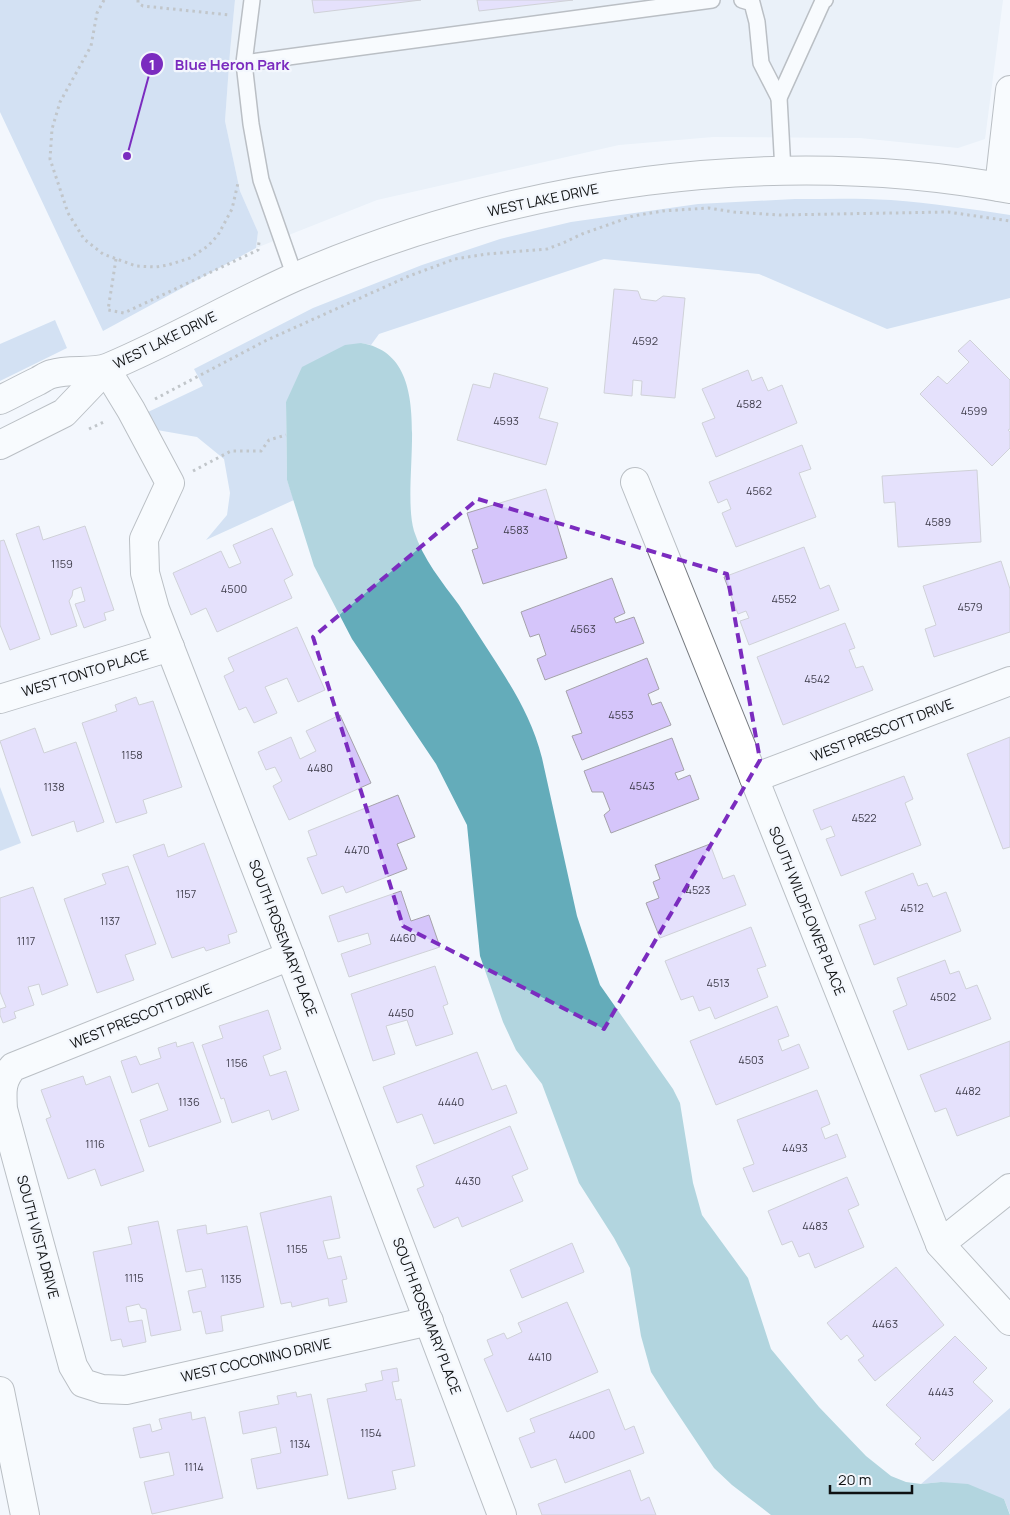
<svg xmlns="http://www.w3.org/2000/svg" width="1010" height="1515" font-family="Manrope,sans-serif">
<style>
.built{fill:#dfe8f4}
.green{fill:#adc6e6}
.water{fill:#64acba}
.building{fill:#d5c5fa;stroke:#a5a3aa}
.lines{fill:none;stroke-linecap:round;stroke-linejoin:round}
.service-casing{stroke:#777b80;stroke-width:18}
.minor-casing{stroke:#777b80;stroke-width:30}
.tertiary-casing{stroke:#777b80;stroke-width:30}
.secondary-casing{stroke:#777b80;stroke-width:30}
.path{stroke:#86898d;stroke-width:3;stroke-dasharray:2.5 4;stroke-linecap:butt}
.service{stroke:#fff;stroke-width:15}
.minor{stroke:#fff;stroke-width:28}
.tertiary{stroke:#fff;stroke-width:28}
.secondary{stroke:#fff;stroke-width:28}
.marked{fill:none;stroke:#7b2cbf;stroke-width:4;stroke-dasharray:10 6;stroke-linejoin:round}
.labels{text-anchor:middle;stroke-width:4.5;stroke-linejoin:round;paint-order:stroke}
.number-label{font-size:11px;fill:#403e4c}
.street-label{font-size:14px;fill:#0f1112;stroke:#f3f7fd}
.leader{fill:none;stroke:#7b2cbf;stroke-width:2}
.callout-dot{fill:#7b2cbf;stroke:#f3f7fd;stroke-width:2}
.mark-label{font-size:15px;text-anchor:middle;font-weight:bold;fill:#fff}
.callout-label{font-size:15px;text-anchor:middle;font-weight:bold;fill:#7b2cbf;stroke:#f3f7fd;stroke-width:4.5;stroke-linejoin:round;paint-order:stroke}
</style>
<rect width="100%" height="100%" fill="#f3f7fd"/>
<polygon class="built" points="235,0 1003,0 985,139 958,148 860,138 713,137 619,145 377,200 256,248 258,232 240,191 225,121 230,52"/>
<g class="green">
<polygon points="0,0 235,0 230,52 225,121 240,191 258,232 256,248 103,331 0,112"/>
<path d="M 795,199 C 827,199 859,198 891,200 C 931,203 971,209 1010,215 L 1010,298 L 887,329 L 759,274 L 604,259 L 379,334 L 371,345 L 361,343 L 286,402 L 287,480 L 294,500 L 206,540 L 227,515 L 230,493 L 224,459 L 197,437 L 157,430 L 148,412 L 203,386 L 194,369 L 313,308 L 422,265 L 500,239 L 571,222 L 698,204 Z"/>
<polygon points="55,320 67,348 0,381 0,344"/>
<polygon points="0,787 21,843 0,851"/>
<polygon points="1010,1408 1010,1514 1004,1499 941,1482 921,1484"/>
</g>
<path class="water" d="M 361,343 C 441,356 399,478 414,531 C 423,559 442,582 459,605 C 470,622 481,639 492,656 C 514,690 532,719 542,758 L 577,916 L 600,985 L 673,1089 L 680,1103 L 693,1183 L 702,1215 L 748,1278 L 771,1349 L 819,1407 L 866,1456 L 891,1476 L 906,1482 L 921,1484 L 941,1482 L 968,1484 L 1004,1499 L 1010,1515 L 771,1515 L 732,1485 L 714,1468 L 670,1402 L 651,1372 L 641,1336 L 630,1268 L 614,1238 L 579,1183 L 542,1084 L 516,1050 L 503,1022 L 480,956 L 467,825 L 436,764 L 352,639 L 314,566 L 287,480 L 286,402 L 302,367 L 345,345 Z"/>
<g class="building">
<polygon points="312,0 421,0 314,13"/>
<polygon points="477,0 573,0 479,11"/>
<polygon points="614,289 638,291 641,299 656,301 663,296 685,298 675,398 641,395 642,381 633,380 632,396 604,393"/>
<polygon points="970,340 1010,380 1010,429 1008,430 1010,432 1010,448 992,466 920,394 938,376 947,384 969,362 958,351"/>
<polygon points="748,370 752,381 762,377 768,391 782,385 797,423 716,457 702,423 715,418 702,389"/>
<polygon points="494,373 548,388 539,418 558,423 546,465 457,440 473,384 490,388"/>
<polygon points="802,445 811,469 799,473 816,517 736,547 722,513 731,509 727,499 718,503 709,482"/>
<polygon points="977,470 981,542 898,547 895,502 884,503 882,476"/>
<polygon points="546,489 567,558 483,584 472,550 478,548 467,513"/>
<polygon points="39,526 43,540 85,526 114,610 104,613 106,620 84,628 75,604 85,601 81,587 73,590 72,596 69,601 77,626 51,635 16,534"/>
<polygon points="272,528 293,575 284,580 292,598 217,632 206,608 191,615 173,573 221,551 229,568 241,563 233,545"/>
<polygon points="4,540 40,639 10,650 0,625 0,541"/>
<polygon points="804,547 820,589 829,585 839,610 749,645 740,621 749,618 746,611 738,614 724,577"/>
<polygon points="1001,561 1010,589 1010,632 934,657 925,629 936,625 923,586"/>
<polygon points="612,578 625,613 614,618 616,623 634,617 644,643 545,680 537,659 546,655 539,634 530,637 521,612"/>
<polygon points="845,623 855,648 849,650 856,668 863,666 873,690 783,725 757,657"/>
<polygon points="297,627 325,690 298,702 287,678 265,687 277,713 254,723 246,707 239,710 224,676 234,671 228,658"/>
<polygon points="647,658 659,689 648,694 652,705 661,702 671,725 582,760 572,736 582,733 566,691"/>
<polygon points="136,697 139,705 153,701 182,787 143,800 147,813 116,823 82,723 117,711 115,705"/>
<polygon points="340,715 371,783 289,820 273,786 282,781 275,767 266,770 258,752 291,737 300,759 316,751 306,731"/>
<polygon points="35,728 44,753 76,742 104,822 77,832 74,821 32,836 0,741"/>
<polygon points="1010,737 1010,847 1003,849 967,754"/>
<polygon points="672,738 684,770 675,773 678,780 690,775 699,799 611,833 604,815 610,810 603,792 592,792 584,771"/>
<polygon points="904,776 913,799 905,803 921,845 841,876 826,839 835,836 831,826 821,830 813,810"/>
<polygon points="398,795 415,837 397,844 407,869 346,893 343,886 322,894 307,858 317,855 308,831"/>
<polygon points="204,843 237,932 228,935 230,943 206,951 204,947 172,958 133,855 164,844 168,857"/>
<polygon points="710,844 723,879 734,875 746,905 660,938 646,903 659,898 653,882 660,879 655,865"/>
<polygon points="128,866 156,944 125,955 134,980 97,993 64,899 106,884 102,874"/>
<polygon points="913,873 918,886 927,883 933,897 946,892 961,931 874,965 859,925 876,919 865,892"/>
<polygon points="33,887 68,985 42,995 39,984 28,987 34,1005 14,1012 16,1018 3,1023 0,1015 0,1009 6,1007 0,992 0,898"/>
<polygon points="401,891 411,921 429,915 440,947 349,977 341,954 371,944 368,933 338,942 329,916"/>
<polygon points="751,927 766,966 757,969 768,997 715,1019 710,1007 699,1011 693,996 681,1000 665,961"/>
<polygon points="945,960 950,974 959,971 966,989 977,985 991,1019 908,1050 893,1011 907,1005 897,978"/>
<polygon points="435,966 448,1004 443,1006 453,1034 416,1046 407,1020 386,1026 395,1054 373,1061 351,994"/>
<polygon points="777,1006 789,1036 778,1040 782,1051 799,1044 809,1068 716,1105 690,1041"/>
<polygon points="268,1010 281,1049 263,1056 270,1076 286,1071 299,1110 272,1120 269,1110 232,1123 224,1098 221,1099 202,1045 223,1038 219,1026"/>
<polygon points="1010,1041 1010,1116 957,1136 946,1108 935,1112 920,1075"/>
<polygon points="176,1042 177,1047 193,1042 221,1122 149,1147 140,1120 168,1110 158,1083 132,1093 121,1061 136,1056 140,1065 161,1058 158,1048"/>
<polygon points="477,1052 492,1090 506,1085 517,1113 434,1144 422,1114 397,1123 383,1087"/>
<polygon points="83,1076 86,1085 110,1076 144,1171 101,1186 95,1169 68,1179 46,1119 51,1117 41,1090"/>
<polygon points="817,1090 830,1124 821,1128 825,1139 837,1134 846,1157 753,1192 743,1168 754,1164 737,1120"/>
<polygon points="510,1126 528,1169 512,1176 523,1201 462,1227 458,1217 434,1228 417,1189 424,1186 416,1166"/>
<polygon points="847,1177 859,1205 848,1210 864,1247 815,1268 809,1253 799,1257 792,1241 782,1245 768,1211"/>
<polygon points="331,1196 340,1238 323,1241 328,1259 341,1256 347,1279 342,1280 347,1302 329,1306 328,1298 292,1307 291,1302 281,1304 260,1213"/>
<polygon points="158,1221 181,1330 151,1336 146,1309 141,1308 139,1304 126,1307 129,1322 142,1320 146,1342 123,1347 121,1339 111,1341 93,1252 132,1244 128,1227"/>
<polygon points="206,1225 207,1234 247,1226 264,1307 221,1316 223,1331 206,1334 201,1311 193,1313 188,1291 206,1287 202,1269 186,1272 177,1230"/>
<polygon points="572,1243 584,1272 522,1298 510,1270"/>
<polygon points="896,1267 944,1325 875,1381 858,1360 864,1356 847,1335 841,1340 827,1323"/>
<polygon points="567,1302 598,1372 507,1412 484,1359 493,1355 487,1340 504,1333 507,1339 522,1332 518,1323"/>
<polygon points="955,1336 987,1368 973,1382 993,1401 933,1461 915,1444 921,1438 886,1405"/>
<polygon points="397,1368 399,1381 392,1382 396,1400 401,1399 415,1466 392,1471 396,1489 348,1499 327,1399 367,1391 365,1384 383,1380 381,1371"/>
<polygon points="609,1389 625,1430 634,1426 644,1453 565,1483 556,1459 531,1468 519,1438 535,1432 530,1419"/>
<polygon points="296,1392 297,1397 311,1394 328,1475 257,1489 251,1459 281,1453 276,1427 243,1434 239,1412 279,1404 277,1396"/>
<polygon points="191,1412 192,1420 205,1417 223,1498 152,1514 144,1482 174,1475 169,1452 140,1458 133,1428 150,1424 152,1432 162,1429 159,1419"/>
<polygon points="630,1470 641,1501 649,1497 656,1515 542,1515 538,1504"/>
</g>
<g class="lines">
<g class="service-casing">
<g id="service">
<polyline points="742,0 752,3 757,22 761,63 779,98"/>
<polyline points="244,63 252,0"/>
<polyline points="783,171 779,98 823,1 825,0"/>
<polyline points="295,277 261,180 251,124 244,63 712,0"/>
</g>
</g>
<g class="minor-casing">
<g id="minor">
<polyline points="999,187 1010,90"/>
<polyline points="106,369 131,410 170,483 144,539 145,573 155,609 290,956 502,1515"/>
<polyline points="635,482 754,778 940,1244 1010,1321"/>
<polyline points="0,699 170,647"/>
<polyline points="754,778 1010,681"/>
<path d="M 290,956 L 13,1067 C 1,1081 2,1091 3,1109 L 73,1366 L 83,1383 L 102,1389 L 126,1390 L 429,1321"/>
<polyline points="940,1244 1010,1188"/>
</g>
</g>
<g class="tertiary-casing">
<g id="tertiary">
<path d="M 0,400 C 13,394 25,387 38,381 C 42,379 47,375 52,374 C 70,368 92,374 109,367 C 173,340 232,305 295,277 C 515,182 774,145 1010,189"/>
<polyline points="0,445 64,413 106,369"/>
</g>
</g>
<g class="secondary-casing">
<polyline id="secondary" points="0,1391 25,1515"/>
</g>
<g class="path">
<polyline points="104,0 97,13 91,46 60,102 52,129 50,159 68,213 84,239 103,254 136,266 156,267 168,265 190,258 208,246 218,235 232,209 238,183"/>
<polyline points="138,0 138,3 143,6 230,15"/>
<polyline points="116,259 108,310 124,313 258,250 259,242"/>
<polyline points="155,399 265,341 409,276 455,259 487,254 547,249 563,243 582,234 633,216 663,211 708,208 734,212 779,215 948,212 1010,221"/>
<polyline points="89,429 106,421"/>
<polyline points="193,471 231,451 261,451 269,440 286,435"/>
</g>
<use href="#service" class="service"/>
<use href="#minor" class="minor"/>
<use href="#tertiary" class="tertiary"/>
<use href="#secondary" class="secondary"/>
</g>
<path d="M0 0H1010V1515H0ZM 478,499 L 727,574 L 760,760 L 604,1029 L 403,926 L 313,637 Z" fill="#f3f7fd" fill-opacity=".55" fill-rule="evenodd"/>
<path class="marked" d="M 478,499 L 727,574 L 760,760 L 604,1029 L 403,926 L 313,637 Z"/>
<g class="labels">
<g class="number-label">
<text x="645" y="345">4592</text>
<text x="749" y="408">4582</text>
<text x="974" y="415">4599</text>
<text x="506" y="425">4593</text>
<text x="759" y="495">4562</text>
<text x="938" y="526">4589</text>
<text x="516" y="534">4583</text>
<text x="62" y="568">1159</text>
<text x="234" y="593">4500</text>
<text x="784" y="603">4552</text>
<text x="970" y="611">4579</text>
<text x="583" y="633">4563</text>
<text x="817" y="683">4542</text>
<text x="621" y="719">4553</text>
<text x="132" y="759">1158</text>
<text x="320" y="772">4480</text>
<text x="642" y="790">4543</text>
<text x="54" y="791">1138</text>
<text x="864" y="822">4522</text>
<text x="357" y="854">4470</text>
<text x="698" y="894">4523</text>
<text x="186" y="898">1157</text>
<text x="912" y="912">4512</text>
<text x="110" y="925">1137</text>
<text x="403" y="942">4460</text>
<text x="26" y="945">1117</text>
<text x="718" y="987">4513</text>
<text x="943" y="1001">4502</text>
<text x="401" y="1017">4450</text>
<text x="751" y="1064">4503</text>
<text x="237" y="1067">1156</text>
<text x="968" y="1095">4482</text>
<text x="189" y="1106">1136</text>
<text x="451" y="1106">4440</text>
<text x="95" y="1148">1116</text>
<text x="795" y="1152">4493</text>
<text x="468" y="1185">4430</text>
<text x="815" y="1230">4483</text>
<text x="297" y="1253">1155</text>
<text x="134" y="1282">1115</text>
<text x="231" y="1283">1135</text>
<text x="885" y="1328">4463</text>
<text x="540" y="1361">4410</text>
<text x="941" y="1396">4443</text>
<text x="371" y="1437">1154</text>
<text x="582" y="1439">4400</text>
<text x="300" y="1448">1134</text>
<text x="194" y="1471">1114</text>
</g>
<g class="street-label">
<text transform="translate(543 200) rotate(-12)" y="5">WEST LAKE DRIVE</text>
<text transform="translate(165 340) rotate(-26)" y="5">WEST LAKE DRIVE</text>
<text transform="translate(85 673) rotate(-17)" y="5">WEST TONTO PLACE</text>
<text transform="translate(882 730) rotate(-21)" y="5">WEST PRESCOTT DRIVE</text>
<text transform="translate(807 911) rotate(68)" y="5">SOUTH WILDFLOWER PLACE</text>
<text transform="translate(283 938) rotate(69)" y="5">SOUTH ROSEMARY PLACE</text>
<text transform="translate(141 1016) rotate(-22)" y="5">WEST PRESCOTT DRIVE</text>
<text transform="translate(38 1237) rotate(75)" y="5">SOUTH VISTA DRIVE</text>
<text transform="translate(427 1316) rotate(69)" y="5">SOUTH ROSEMARY PLACE</text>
<text transform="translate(256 1360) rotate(-13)" y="5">WEST COCONINO DRIVE</text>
</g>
</g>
<path class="leader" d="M127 156L152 64"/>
<g class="callout-dot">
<circle cx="127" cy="156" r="5"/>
<circle cx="152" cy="64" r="12"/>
</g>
<g class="mark-label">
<text x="152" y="70">1</text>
</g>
<g class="callout-label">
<text x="232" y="70">Blue Heron Park</text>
</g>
<path d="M830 1485v8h82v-8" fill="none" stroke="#0f1112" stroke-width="2.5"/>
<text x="838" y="1485" font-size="15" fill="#0f1112" stroke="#f3f7fd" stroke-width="4" paint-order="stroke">20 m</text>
</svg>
